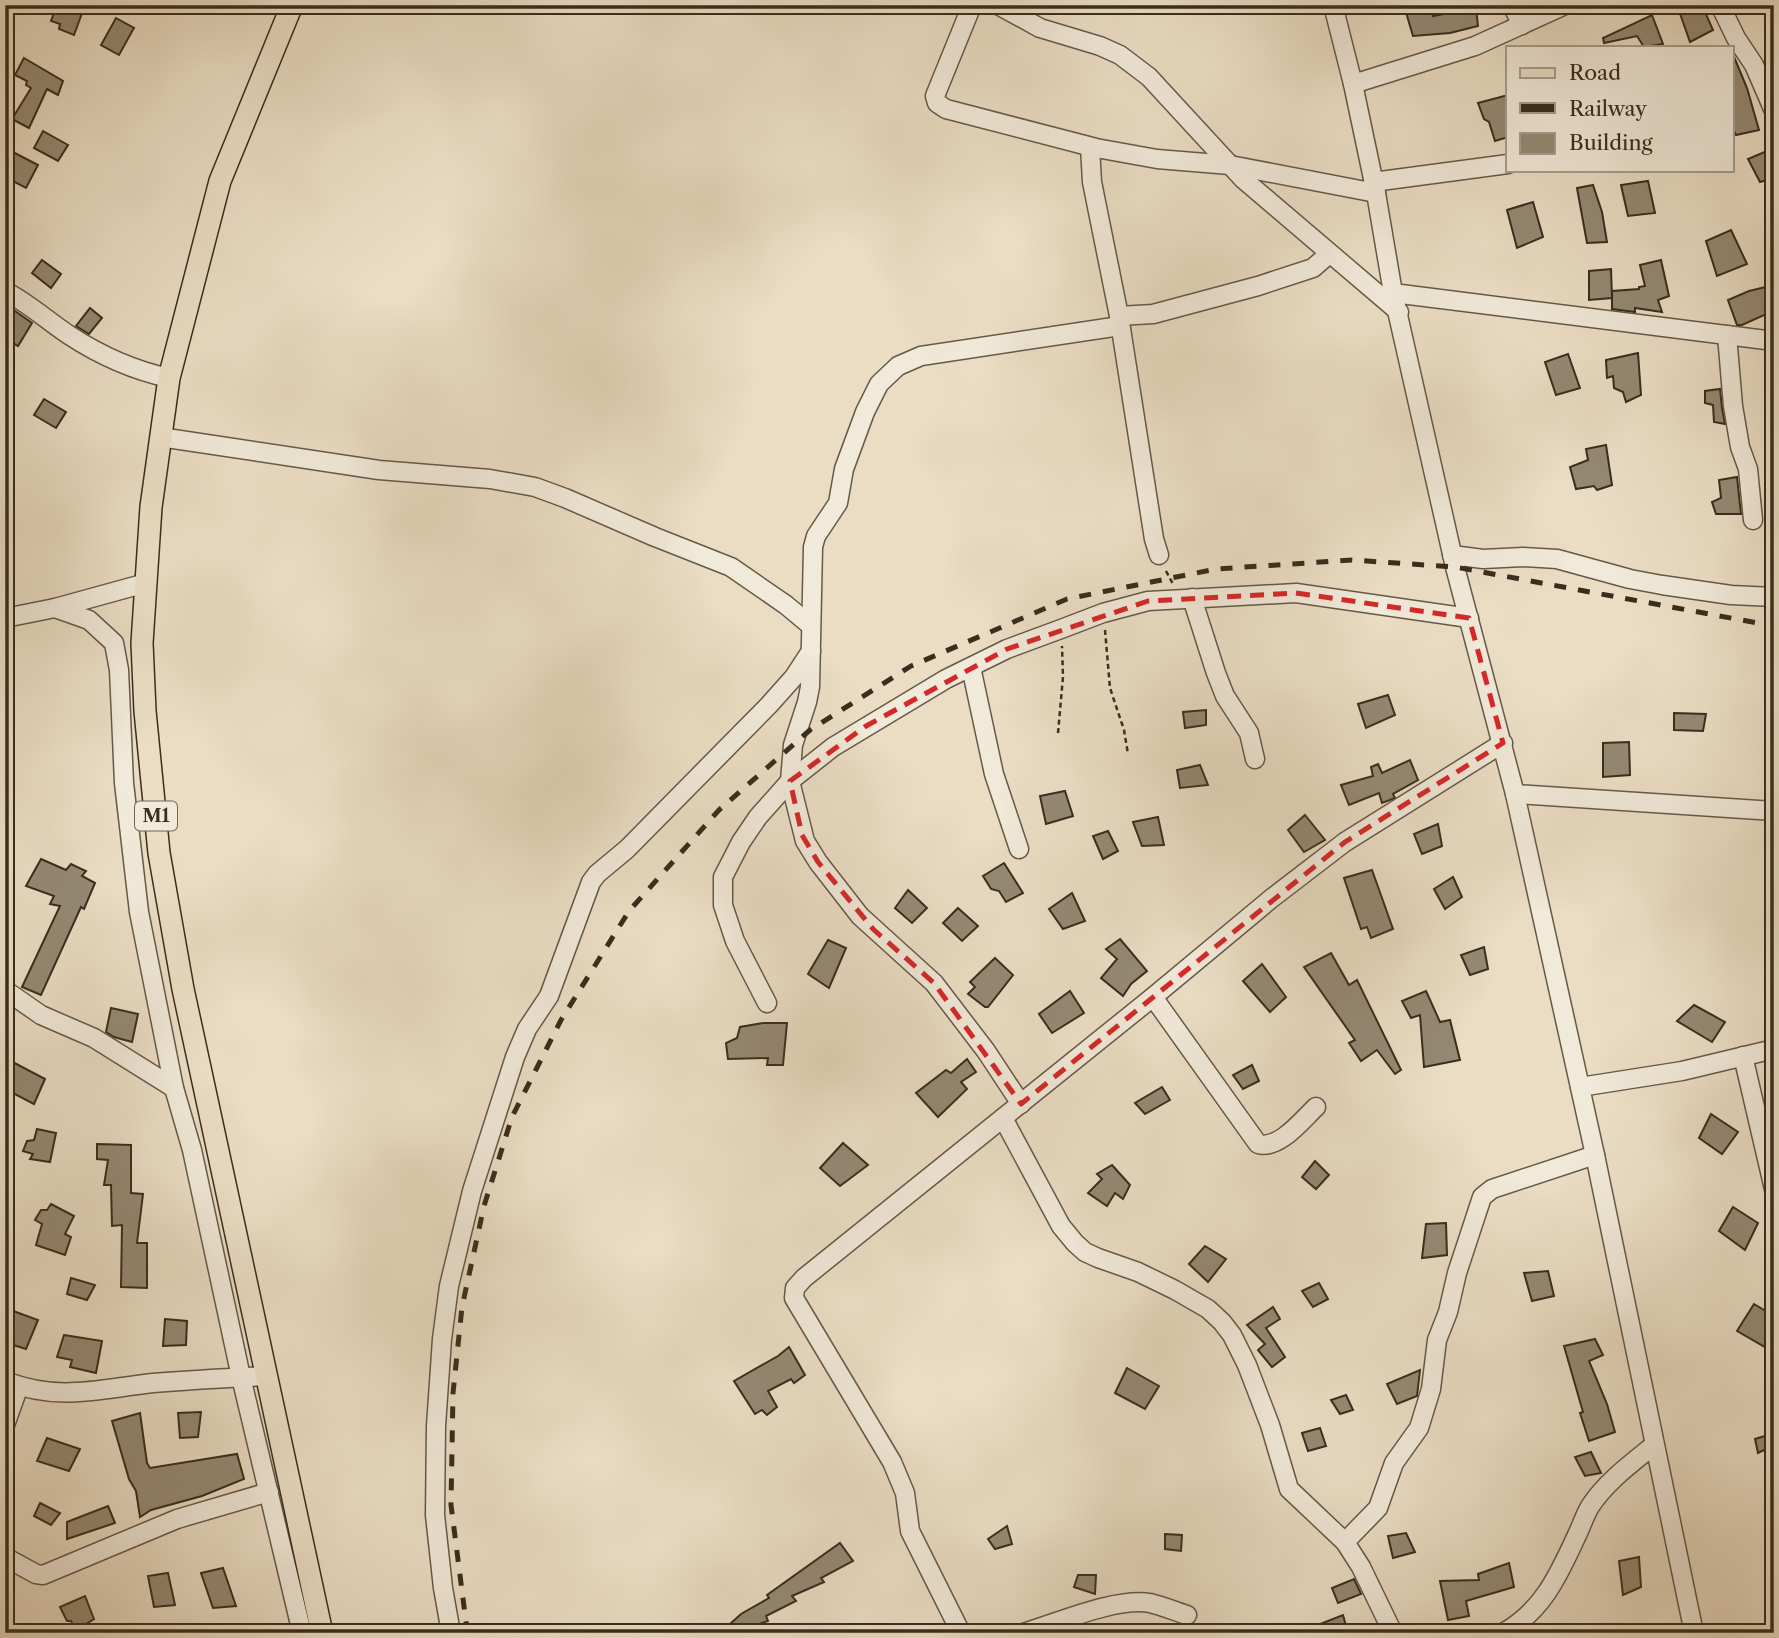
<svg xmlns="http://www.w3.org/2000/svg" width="1779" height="1638" font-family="'Libre Caslon Text',serif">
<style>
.building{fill:#958974;stroke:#392d1e;stroke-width:2}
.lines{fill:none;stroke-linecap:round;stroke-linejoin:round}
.minor-casing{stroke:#655948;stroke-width:21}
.major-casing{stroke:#392d1e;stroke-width:24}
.path{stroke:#392d1e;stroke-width:2.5;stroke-dasharray:5 3.5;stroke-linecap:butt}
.minor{stroke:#f1e9d9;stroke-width:18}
.major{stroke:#eaddc4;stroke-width:21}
.rail{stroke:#392d1e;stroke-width:5;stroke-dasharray:12 12;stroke-linecap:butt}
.marked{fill:none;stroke:#d62828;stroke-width:5;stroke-dasharray:14 9;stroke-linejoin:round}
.labels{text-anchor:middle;stroke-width:5;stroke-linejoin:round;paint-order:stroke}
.shield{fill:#f1e9d9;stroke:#706556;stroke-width:2}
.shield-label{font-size:18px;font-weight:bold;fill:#392d1e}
</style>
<rect width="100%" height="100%" fill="#eaddc4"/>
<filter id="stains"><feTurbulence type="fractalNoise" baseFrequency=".00286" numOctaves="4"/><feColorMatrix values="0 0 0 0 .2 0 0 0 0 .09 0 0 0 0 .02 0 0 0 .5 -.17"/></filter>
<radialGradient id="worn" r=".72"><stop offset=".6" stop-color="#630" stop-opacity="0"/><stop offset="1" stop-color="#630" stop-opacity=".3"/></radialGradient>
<g class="building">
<polygon points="57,5 85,5 74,35 59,29 60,24 51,21"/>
<polygon points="1418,5 1431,5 1433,16 1476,8 1478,26 1450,33 1413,36 1405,9"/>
<polygon points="1677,5 1702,5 1713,30 1690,42"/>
<polygon points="1652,15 1663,44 1644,47 1637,36 1604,43 1603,38"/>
<polygon points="116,18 134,28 119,55 101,45"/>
<polygon points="1732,52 1747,88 1759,130 1736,135 1732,127"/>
<polygon points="24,58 63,81 58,95 47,89 29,128 12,119 31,88 26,85 27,81 15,75"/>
<polygon points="1508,95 1508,137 1495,141 1489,122 1484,119 1478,103"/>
<polygon points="43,131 68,145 58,161 34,148"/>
<polygon points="5,148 38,165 26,188 5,177"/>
<polygon points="1774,148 1774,178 1760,182 1748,159"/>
<polygon points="1648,181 1655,213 1628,216 1621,185"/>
<polygon points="1593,185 1602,212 1607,242 1587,243 1577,188"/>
<polygon points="1533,202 1543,237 1517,248 1507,210"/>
<polygon points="1731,230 1747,264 1717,276 1706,241"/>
<polygon points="42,260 61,274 51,288 32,273"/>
<polygon points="1661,260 1669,296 1658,300 1662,312 1635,308 1635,312 1612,309 1612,291 1639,289 1639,287 1645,286 1640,265"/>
<polygon points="1611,269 1612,298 1589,300 1589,271"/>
<polygon points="1774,285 1774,315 1764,315 1742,325 1737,325 1728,300 1749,291"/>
<polygon points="5,304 32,323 18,346 5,338"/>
<polygon points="90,308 102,318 89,334 76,326"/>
<polygon points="1638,353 1641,395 1626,402 1623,392 1614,388 1613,376 1607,378 1606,360"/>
<polygon points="1568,354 1580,388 1556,395 1545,362"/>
<polygon points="1720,389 1722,408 1725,424 1714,422 1713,405 1705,403 1705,391"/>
<polygon points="44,399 66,412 56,428 34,415"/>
<polygon points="1606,445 1612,485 1597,490 1594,486 1576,489 1570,467 1588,460 1586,449"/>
<polygon points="1737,477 1741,514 1716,514 1712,502 1721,498 1719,480"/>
<polygon points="1388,695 1395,715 1366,728 1358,704"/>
<polygon points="1206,710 1206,725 1185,728 1183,712"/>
<polygon points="1674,713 1706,714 1703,731 1674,730"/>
<polygon points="1629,742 1630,775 1603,777 1603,743"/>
<polygon points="1410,760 1418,780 1393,794 1395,798 1382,803 1379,793 1349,805 1341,785 1373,776 1371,767 1378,764 1382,773"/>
<polygon points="1200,765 1208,785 1180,788 1177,770"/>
<polygon points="1065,791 1073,816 1046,824 1040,796"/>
<polygon points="1305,815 1325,840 1304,852 1288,830"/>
<polygon points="1158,817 1164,845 1142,846 1133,822"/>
<polygon points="1438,824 1442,846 1422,854 1414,834"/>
<polygon points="1108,831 1118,851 1103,859 1093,836"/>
<polygon points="41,859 66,870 71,864 86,871 82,876 95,883 84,909 81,907 41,995 22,987 60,906 50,904 54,896 26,886"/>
<polygon points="1004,863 1023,893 1006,902 999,891 991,889 983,876"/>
<polygon points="1372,870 1393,929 1371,938 1367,927 1361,929 1344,878"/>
<polygon points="1453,877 1462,897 1445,909 1434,889"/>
<polygon points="908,890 927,908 912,923 895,908"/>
<polygon points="1072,893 1085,921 1063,929 1049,909"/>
<polygon points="958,908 978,926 962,941 943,923"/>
<polygon points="1120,939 1147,971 1131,984 1123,996 1101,978 1117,959 1106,949"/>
<polygon points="828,940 846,948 829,988 808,974"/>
<polygon points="1484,947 1488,969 1470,975 1461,955"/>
<polygon points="1331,953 1349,985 1357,980 1401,1070 1395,1074 1377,1050 1361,1061 1349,1043 1355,1040 1304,967"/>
<polygon points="995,958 1013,975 988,1007 985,1007 968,994 975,987 970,982"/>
<polygon points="1262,964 1286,997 1270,1012 1243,981"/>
<polygon points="1070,991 1084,1013 1052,1033 1039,1014"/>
<polygon points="1426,991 1440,1022 1450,1020 1460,1060 1424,1067 1420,1015 1411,1018 1402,1001"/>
<polygon points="1694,1005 1725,1022 1712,1042 1677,1021"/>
<polygon points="111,1008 138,1014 132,1042 114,1037 106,1032"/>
<polygon points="763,1023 787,1023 783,1065 767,1065 768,1058 728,1059 726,1043 737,1038 740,1027"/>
<polygon points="5,1058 45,1079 34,1104 5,1089"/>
<polygon points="967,1059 976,1072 961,1082 967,1089 938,1117 916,1093 946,1070 951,1073"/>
<polygon points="1252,1065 1259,1081 1243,1089 1233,1075"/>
<polygon points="1162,1087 1170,1100 1145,1114 1135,1103"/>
<polygon points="1711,1114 1738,1132 1722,1154 1699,1138"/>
<polygon points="37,1129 56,1133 50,1162 30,1159 33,1154 23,1151 27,1141 34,1140"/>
<polygon points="843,1143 868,1165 840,1186 820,1168"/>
<polygon points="97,1144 131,1145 131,1193 143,1194 137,1243 147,1243 147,1288 121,1287 122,1225 112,1226 111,1185 104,1185 108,1160 97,1159"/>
<polygon points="1315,1161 1329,1175 1316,1189 1302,1177"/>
<polygon points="1112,1165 1130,1185 1123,1199 1115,1193 1107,1206 1088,1193 1102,1179 1097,1174"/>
<polygon points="51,1204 74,1216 65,1234 71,1237 65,1255 36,1245 42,1224 35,1220 41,1210 47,1210"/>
<polygon points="1733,1207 1758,1223 1745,1250 1719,1231"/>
<polygon points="1446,1223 1447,1255 1422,1258 1426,1224"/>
<polygon points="1205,1246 1226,1259 1208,1282 1189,1264"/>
<polygon points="1548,1271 1554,1296 1532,1301 1524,1273"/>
<polygon points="71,1278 95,1285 87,1300 67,1294"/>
<polygon points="1319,1283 1328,1299 1313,1307 1302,1291"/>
<polygon points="1754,1304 1774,1316 1774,1330 1765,1347 1737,1331"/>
<polygon points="1273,1307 1280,1319 1266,1328 1285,1357 1272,1367 1258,1350 1265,1344 1247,1325"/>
<polygon points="5,1308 38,1320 26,1349 7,1343 9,1337 5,1336"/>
<polygon points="165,1319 187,1321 186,1345 163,1346"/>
<polygon points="64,1335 102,1341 96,1373 70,1367 72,1360 57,1357"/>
<polygon points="1595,1339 1603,1355 1589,1361 1607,1404 1615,1432 1589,1441 1580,1413 1583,1412 1564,1346"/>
<polygon points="789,1347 805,1375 794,1383 791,1379 768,1391 777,1407 767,1415 762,1410 755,1414 734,1381 778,1356"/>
<polygon points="1127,1368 1159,1386 1145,1409 1115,1393"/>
<polygon points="1420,1370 1417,1396 1397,1404 1387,1384"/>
<polygon points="1346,1395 1353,1410 1340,1414 1331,1400"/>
<polygon points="201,1412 198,1437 180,1438 178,1413"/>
<polygon points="140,1413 147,1463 150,1468 237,1454 244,1479 202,1496 151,1510 140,1517 136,1491 129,1479 112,1421"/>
<polygon points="1320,1428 1326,1446 1308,1451 1302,1433"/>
<polygon points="1774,1433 1774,1465 1764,1450 1758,1453 1755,1439"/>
<polygon points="47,1438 80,1449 69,1471 37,1461"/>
<polygon points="1591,1452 1601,1473 1585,1476 1575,1457"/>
<polygon points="40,1503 60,1513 51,1525 34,1516"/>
<polygon points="108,1506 115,1523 67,1539 67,1522"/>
<polygon points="1007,1526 1012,1544 995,1549 988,1539"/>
<polygon points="1406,1533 1415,1552 1393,1558 1388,1536"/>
<polygon points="1165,1534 1182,1535 1181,1551 1165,1549"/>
<polygon points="840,1543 853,1561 821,1578 824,1582 792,1596 796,1601 766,1616 768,1621 733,1633 720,1633 741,1614 769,1598 767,1595"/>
<polygon points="1639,1557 1641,1587 1623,1595 1619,1561"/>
<polygon points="1509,1563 1514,1587 1466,1601 1469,1616 1448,1620 1440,1581 1479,1580 1478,1574"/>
<polygon points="223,1568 236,1606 213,1608 201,1573"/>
<polygon points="168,1573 175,1605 154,1607 148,1576"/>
<polygon points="1078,1575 1096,1575 1095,1594 1074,1587"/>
<polygon points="1354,1579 1361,1594 1338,1603 1332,1588"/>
<polygon points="85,1596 94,1619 76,1630 71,1621 67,1621 60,1607"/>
<polygon points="1343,1615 1348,1633 1300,1633 1300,1632"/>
</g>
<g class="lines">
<g class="minor-casing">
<g id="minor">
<polyline points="972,5 935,96 937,103 946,109 1096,148 1157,159 1230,165 1376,193"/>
<polyline points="998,5 1040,28 1100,46 1120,55 1149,77 1243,179 1399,312"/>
<polyline points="1333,5 1353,84 1376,193 1393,293 1455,567 1515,794 1595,1155 1694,1633"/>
<polyline points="1512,5 1522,25"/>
<polyline points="1720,5 1736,38 1754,65 1774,111"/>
<polyline points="1353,84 1475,46 1565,5"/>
<polyline points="1090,147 1092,182 1119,316 1154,539 1159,555"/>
<polyline points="1373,182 1508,164"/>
<path d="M 5,291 C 28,303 48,321 69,335 C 101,356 132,370 169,378"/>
<polyline points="1393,293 1774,341"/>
<polyline points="1119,316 1153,314 1258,286 1313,268 1329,254"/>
<polyline points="1727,335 1733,406 1740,447 1748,469 1753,520"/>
<polyline points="160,437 379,470 490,479 535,487 565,498 655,537 731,567 786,605 810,625"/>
<polyline points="1452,555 1483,559 1523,557 1557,559 1630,579 1662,585 1731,595 1774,597"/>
<polyline points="1192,598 1216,673 1225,696 1249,733 1255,759"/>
<polyline points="55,608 89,620 114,643 119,670 124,783 139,912 174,1088 192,1150 241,1377 302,1633"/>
<polyline points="5,618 55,608 146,583"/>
<polyline points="971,667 994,774 1019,849"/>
<polyline points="1515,794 1774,811"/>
<polyline points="5,990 41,1015 94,1038 174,1088"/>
<path d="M 1153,997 L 1258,1144 C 1279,1150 1302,1120 1316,1107"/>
<polyline points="767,1003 735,941 723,905 723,877 741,842 758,817 790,781 833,747 946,679 1007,649 1061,629 1103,613 1148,601 1296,593 1469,618"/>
<polyline points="1743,1056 1774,1189"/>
<polyline points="1580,1087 1682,1071 1774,1049"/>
<polyline points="1021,1104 986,1051 934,983 860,916 818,862 805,841 790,781 793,745 807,702 810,687 813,547 816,536 838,503 844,469 865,412 879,384 898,366 921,356 1120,326"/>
<polyline points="1003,1118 1061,1226 1075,1243 1085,1252 1098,1258 1138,1272 1175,1290 1208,1309 1222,1322 1232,1335 1247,1365 1270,1425 1289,1489 1345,1542 1361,1567 1393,1633"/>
<path d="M 5,1381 C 60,1402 98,1389 153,1383 C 191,1380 228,1378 266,1376"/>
<polyline points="5,1425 19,1386"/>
<polyline points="1345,1542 1378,1508 1394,1463 1419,1428 1431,1389 1437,1340 1448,1312 1457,1273 1482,1197 1492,1189 1595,1155"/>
<polyline points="5,1557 36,1574 43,1575 177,1519 269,1492"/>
<polyline points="451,1633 443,1588 435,1515 436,1426 442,1339 449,1286 472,1191 515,1057 527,1029 549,996 591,882 597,874 627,849 769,705 794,677 811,651"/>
<polyline points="961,1633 910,1531 905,1493 892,1462 794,1298 795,1288 804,1278 1153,997 1272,898 1345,842 1503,743"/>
<path d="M 1023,1633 C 1057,1623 1116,1597 1150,1603 C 1162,1606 1175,1611 1187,1615"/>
<path d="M 1503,1633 C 1543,1611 1559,1574 1577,1535 C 1582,1525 1585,1514 1591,1505 C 1607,1481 1632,1463 1654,1445"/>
</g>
</g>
<g class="major-casing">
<polyline id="major" points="292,5 220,181 169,378 151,507 142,643 145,711 159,853 183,989 322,1633"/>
</g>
<g class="path">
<polyline points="1166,571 1173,584"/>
<polyline points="1105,630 1110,688 1124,730 1128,754"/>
<polyline points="1058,733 1063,677 1062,646"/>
</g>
<use href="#minor" class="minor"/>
<use href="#major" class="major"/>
<polyline class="rail" points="469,1633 466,1622 451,1505 453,1393 462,1307 484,1206 512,1117 561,1020 629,911 719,810 810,730 911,666 1067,599 1216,569 1352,560 1455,567 1774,626"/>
</g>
<path class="marked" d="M 1296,593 L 1469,618 L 1503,743 L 1345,842 L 1021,1104 L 934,983 L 873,929 L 818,862 L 802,835 L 790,781 L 866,726 L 1007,649 L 1148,601 Z"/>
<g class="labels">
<rect class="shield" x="135" y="801.5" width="42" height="29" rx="5"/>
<g class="shield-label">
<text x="156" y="822">M1</text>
</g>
</g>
<rect width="1779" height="1638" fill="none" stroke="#eaddc4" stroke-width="28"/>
<rect x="7" y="7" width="1765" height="1624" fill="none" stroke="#392d1e" stroke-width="3.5"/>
<rect x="14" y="14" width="1751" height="1610" fill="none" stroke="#392d1e" stroke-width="2"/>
<rect x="1506" y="46" width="228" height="126" fill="#f1e9d9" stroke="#a79e8e" stroke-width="2"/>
<rect x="1520" y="68" width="35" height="10" fill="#eaddc4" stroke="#a79e8e" stroke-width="2"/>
<text x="1569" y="80" font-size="21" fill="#392d1e">Road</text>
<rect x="1520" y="103" width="35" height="10" fill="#392d1e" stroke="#a79e8e" stroke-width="2"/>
<text x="1569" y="116" font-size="21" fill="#392d1e">Railway</text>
<rect x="1520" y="133" width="35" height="21" fill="#958974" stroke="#a79e8e" stroke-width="2"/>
<text x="1569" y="150" font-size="21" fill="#392d1e">Building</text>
<rect width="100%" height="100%" filter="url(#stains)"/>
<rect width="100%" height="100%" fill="url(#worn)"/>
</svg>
